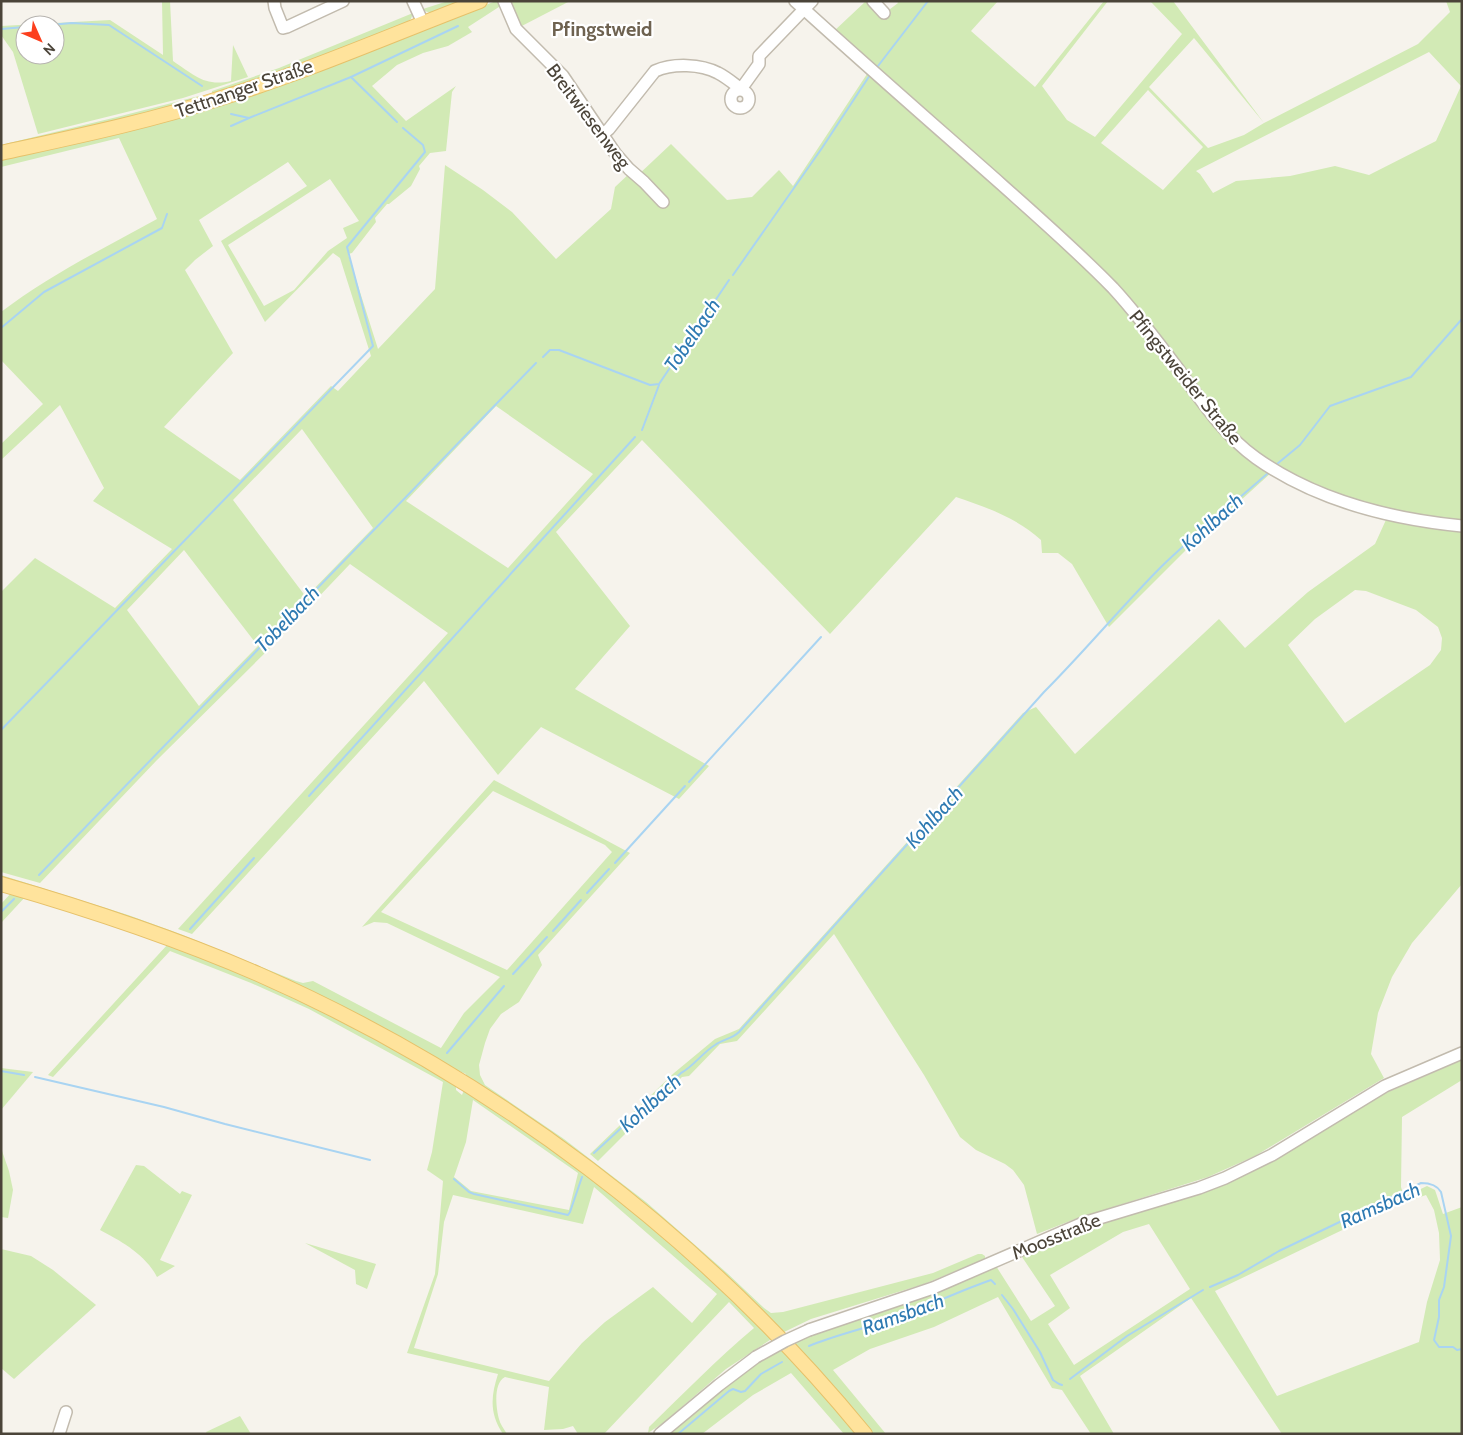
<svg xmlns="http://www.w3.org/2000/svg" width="1463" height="1435" font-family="Cabin,sans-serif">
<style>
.green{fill:#d2eab5;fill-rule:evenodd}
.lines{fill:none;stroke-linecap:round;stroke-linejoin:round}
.stream{stroke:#a9d4f2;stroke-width:2}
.minor-casing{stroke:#c2bbae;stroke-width:14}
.major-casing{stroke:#e6c16a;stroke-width:16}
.minor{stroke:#fff;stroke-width:11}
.major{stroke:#ffe39c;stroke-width:14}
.minor-bridge-casing{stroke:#c2bbae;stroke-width:14;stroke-linecap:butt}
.minor-bridge{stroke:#fff;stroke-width:11}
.labels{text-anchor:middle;stroke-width:4.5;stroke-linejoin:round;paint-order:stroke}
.street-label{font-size:19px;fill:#4b4439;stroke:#fff}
.neighbourhood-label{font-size:20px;font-weight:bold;fill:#6e6250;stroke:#fff}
.water-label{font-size:20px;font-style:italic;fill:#2e7ab2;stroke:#fff}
</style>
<rect width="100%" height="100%" fill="#f6f3ec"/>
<g class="green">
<path d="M 162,1 L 170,1 L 173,61 C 194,75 205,87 231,81 L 233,45 L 248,77 L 183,98 L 38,134 L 13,52 L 1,35 L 1,26 L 110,20 L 163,55 ZM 25,25 L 55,25 L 55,55 L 25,55 Z"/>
<polygon points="448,1 465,1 430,13 425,11 423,9"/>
<path d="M 496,1 L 502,5 L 468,27 L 472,32 L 448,46 L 423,53 L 397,65 L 372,86 L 406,121 L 456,86 L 452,92 L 446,151 L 430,153 L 419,166 L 420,169 L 411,186 L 389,204 L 387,204 L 375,218 L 376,222 L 352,253 L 348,254 L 378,349 L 435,289 L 445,165 L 483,190 L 512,212 L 556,259 L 611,209 L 615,187 L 631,172 L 637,176 L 671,144 L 727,200 L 752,197 L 779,170 L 793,186 L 869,71 L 1088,268 L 1134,316 L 1137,311 L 1098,269 L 1031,207 L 833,32 L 866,1 L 869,1 L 881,16 L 898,3 L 897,1 L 998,1 L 971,31 L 1035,87 L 1104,1 L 1108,1 L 1042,86 L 1067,120 L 1095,137 L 1182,34 L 1150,1 L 1173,1 L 1264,123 L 1418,44 L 1450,12 L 1446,1 L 1462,1 L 1462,884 L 1412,943 L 1392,977 L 1378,1013 L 1371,1054 L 1384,1078 L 1255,1156 L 1208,1177 L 1075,1219 L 1037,1234 L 1024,1185 L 1013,1170 L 1005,1164 L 976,1150 L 960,1137 L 924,1075 L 834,934 L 737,1041 L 720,1044 L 689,1076 L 682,1077 L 598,1161 L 590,1154 L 674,1073 L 715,1039 L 739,1029 L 1023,713 L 1036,707 L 1075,754 L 1219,619 L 1245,648 L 1308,592 L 1375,544 L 1390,511 C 1338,497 1284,481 1243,443 C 1206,409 1178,365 1148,325 L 1143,328 C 1184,379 1216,437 1272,472 L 1187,549 L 1109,627 L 1072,564 L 1058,553 L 1042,553 L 1041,540 C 1017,518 986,507 956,497 L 830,634 L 642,440 L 556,532 L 630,626 L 575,689 L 709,766 L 679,799 L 541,727 L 498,775 L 424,681 L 192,934 L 178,929 L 448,633 L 350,564 L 268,650 L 157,760 L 40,883 L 1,872 L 1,592 L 35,558 L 115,608 L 172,549 L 93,501 L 104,488 L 60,405 L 1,460 L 1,444 L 43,404 L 1,360 L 1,312 C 50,275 104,248 157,219 L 119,138 L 1,167 L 1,159 C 75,141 149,124 222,102 C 315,74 405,35 496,1 ZM 1194,38 L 1264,123 L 1244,135 L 1208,148 L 1149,87 ZM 1429,52 L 1461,86 L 1436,141 L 1369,175 L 1335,166 L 1290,176 L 1236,181 L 1213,193 L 1200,174 L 1196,171 ZM 1148,90 L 1203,147 L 1163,190 L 1101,143 ZM 288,162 L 307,186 L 221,241 L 265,322 L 333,253 L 340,258 L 371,356 L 338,391 L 331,386 L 240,480 L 164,427 L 233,353 L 185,270 L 195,260 L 213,246 L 199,220 ZM 330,179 L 359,221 L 343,228 L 347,238 L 328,251 L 294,290 L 264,306 L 228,245 ZM 496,406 L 593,474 L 508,568 L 406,501 ZM 302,429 L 373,528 L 306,597 L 233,500 ZM 184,550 L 258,646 L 199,706 L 127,610 ZM 1355,590 L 1366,591 L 1416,610 L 1438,627 L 1442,638 L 1441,650 L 1430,665 L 1345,723 L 1288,645 L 1315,619 Z"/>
<polygon points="507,1 570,1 516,29"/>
<polygon points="413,13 411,19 407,22 275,75 212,96 212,91 279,68"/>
<polygon points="199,96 199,101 1,147 1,145 117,117"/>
<path d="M 494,780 L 630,853 L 538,955 L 542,965 L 519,1002 L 501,1014 L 490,1029 L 485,1043 L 479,1065 L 480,1075 L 485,1085 L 564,1139 L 646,1202 L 727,1273 L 764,1308 L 771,1313 L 783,1312 L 933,1273 L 978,1254 L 982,1254 L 985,1256 L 985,1259 L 924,1284 L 811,1319 L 782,1333 L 749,1300 L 466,1078 L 466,1074 L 459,1071 L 458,1074 L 368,1023 L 1,879 L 1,875 L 128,915 L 183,935 L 296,981 L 303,983 L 313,981 L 441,1048 L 464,1013 L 500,977 L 387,923 L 374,922 L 362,927 ZM 493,791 L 605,845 L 612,852 L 507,970 L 381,912 Z"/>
<polygon points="12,892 26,896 1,923 1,904"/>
<path d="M 168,944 L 239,972 L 344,1022 L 456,1085 L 456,1090 L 462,1095 L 464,1090 C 523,1128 580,1168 635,1212 C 683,1251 728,1294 773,1338 L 726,1369 L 663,1423 L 648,1433 L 649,1427 C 684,1393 717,1359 754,1328 L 729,1302 L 604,1434 L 578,1434 L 573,1426 L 563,1429 L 544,1430 L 549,1387 L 505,1377 C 493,1383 496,1408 499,1419 C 500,1424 504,1429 507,1434 L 503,1434 C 489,1413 491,1396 498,1374 L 407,1353 L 435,1274 L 443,1181 L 427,1170 L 432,1152 L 443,1082 L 309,1009 L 251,983 L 170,951 L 53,1077 L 48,1075 ZM 473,1100 L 578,1173 L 569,1210 L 471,1191 L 454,1177 L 466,1142 ZM 594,1187 L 717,1294 L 692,1323 L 653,1287 L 605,1322 L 582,1343 L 549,1381 L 414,1348 L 438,1274 L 444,1222 L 453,1195 L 583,1224 Z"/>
<path d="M 1462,1060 L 1462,1080 L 1402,1117 L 1401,1187 L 1404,1197 L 1427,1186 L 1435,1190 L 1443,1214 L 1462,1207 L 1462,1434 L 1282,1434 L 1191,1298 L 1080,1376 L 1114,1434 L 1091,1434 L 1062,1390 L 1052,1388 L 998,1297 L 934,1327 L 870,1349 L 833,1370 L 886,1434 L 872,1434 L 792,1344 L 816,1332 L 996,1266 L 1031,1321 L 1055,1306 L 1020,1254 L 1050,1240 L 1246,1172 L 1335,1123 L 1386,1093 ZM 1426,1195 L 1434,1210 L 1439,1233 L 1440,1260 L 1427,1302 L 1419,1342 L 1277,1396 L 1215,1291 L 1384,1210 ZM 1149,1224 L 1190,1289 L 1074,1365 L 1048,1324 L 1070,1308 L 1050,1275 L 1123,1232 Z"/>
<polygon points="1,1068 33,1072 1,1110"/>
<polygon points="1,1148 9,1171 13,1190 8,1218 1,1217"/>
<path d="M 136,1165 L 144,1166 L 180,1194 L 182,1191 L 192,1195 L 160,1260 L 175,1266 L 157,1277 C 146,1255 121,1241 100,1230 Z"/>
<polygon points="305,1243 376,1264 367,1289 356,1284 355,1270"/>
<polygon points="1,1249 31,1256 53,1270 96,1305 14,1379 1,1368"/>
<polygon points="782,1349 858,1434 844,1434 791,1373 753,1395 702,1434 667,1434 738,1375"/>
<polygon points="240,1416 251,1434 207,1434 206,1432"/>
</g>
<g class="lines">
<g class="stream">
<polyline points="50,25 72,23 109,25 202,86"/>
<polyline points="1,29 25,27"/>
<polyline points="878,66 928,1"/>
<polyline points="351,77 397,122"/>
<polyline points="231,114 249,118 351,77 458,26"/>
<polyline points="231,126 249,118"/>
<polyline points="733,275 822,148 870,75"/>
<polyline points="1,328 44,292 162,228 167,214"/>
<polyline points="543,357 550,350 559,350 650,385 659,384 729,280"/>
<polyline points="642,430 659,385"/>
<polyline points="1277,464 1300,445 1330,406 1411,377 1462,319"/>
<polyline points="1,730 373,346 347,247 425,152 423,145 403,128"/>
<polyline points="689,782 821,637"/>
<polyline points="309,796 635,437"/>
<polyline points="615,863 685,786"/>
<polyline points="39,875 536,363"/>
<polyline points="587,893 609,869"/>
<polyline points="1,912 14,899"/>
<polyline points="190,929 254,858"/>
<polyline points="553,931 581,900"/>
<polyline points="513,974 547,937"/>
<polyline points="447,1053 504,986"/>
<polyline points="1,1071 24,1075"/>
<polyline points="35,1077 164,1107 225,1124 370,1160"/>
<path d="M 594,1153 L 681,1073 C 694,1066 702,1053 715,1045 C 723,1039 732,1039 739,1032 L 1044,692 C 1085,651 1121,607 1162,566 C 1196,533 1233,504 1268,473"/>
<polyline points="454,1179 469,1192 474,1194 568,1215 570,1212 582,1177"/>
<path d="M 1210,1287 L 1238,1275 L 1279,1251 L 1421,1183 C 1429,1183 1437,1185 1441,1192 L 1451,1236 L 1444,1287 L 1439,1300 L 1439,1317 L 1434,1340 L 1439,1347 L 1453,1347 L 1457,1350 L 1462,1349"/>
<polyline points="1002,1295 1013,1309 1040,1352 1053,1380 1059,1384 1062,1385"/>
<path d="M 809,1346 C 838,1334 868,1328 897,1317 C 929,1306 959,1291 991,1280 L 995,1284"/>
<polyline points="1070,1379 1127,1336 1203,1290"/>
<polyline points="678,1434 729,1391 733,1389 741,1392 745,1391 761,1374 782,1362"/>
</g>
<g class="minor-casing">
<g id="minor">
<polyline points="274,1 275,8 283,28 287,27 343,1"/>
<polyline points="413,1 423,23"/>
<polyline points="504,1 516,29 563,76 615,153 629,169 644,182 663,202"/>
<path d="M 795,1 C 863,63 932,123 1001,184 C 1039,218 1078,252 1113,288 C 1137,314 1158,342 1179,370 C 1202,402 1224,435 1256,458 C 1315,500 1391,519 1462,526"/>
<polyline points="873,1 884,13"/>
<circle cx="740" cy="99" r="9"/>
<path d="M 603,134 L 609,129 L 655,71 C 673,63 701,64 718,73 C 726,77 733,83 741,89 L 759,64 L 759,56 L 812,1"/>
<polyline points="809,1330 933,1288 1083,1223 1199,1188 1225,1178 1272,1155 1385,1086 1462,1053"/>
<polyline points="59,1434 66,1412"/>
<polyline points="660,1434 719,1385 756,1357"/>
</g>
</g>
<g class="major-casing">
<g id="major">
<path d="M 1,153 C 74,137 147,122 218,99 C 307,72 393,34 480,1"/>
<path d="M 1,884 C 88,909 175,938 258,974 C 492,1077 703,1236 865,1434"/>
</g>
</g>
<use href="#minor" class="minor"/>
<use href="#major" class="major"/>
<g class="minor-bridge-casing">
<polyline id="minor-bridge" points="756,1357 785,1341 809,1330"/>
</g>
<use href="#minor-bridge" class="minor-bridge"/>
</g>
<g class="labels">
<g class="street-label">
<text transform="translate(244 88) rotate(-19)" y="7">Tettnanger Straße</text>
<text transform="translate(589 116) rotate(53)" y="7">Breitwiesenweg</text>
<text transform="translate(1186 377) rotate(51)" y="7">Pfingstweider Straße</text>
<text transform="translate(1056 1236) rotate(-22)" y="7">Moosstraße</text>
</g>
<g class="neighbourhood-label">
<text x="602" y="36">Pfingstweid</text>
</g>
<g class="water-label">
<text transform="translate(692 335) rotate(-56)" y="7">Tobelbach</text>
<text transform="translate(1212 522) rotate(-42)" y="7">Kohlbach</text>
<text transform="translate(287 619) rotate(-46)" y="7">Tobelbach</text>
<text transform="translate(934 817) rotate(-48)" y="7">Kohlbach</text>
<text transform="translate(650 1103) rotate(-42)" y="7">Kohlbach</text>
<text transform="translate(1380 1205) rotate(-24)" y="7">Ramsbach</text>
<text transform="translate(903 1314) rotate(-20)" y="7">Ramsbach</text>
</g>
</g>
<rect width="1463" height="1435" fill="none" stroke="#4b4439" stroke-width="5"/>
<g transform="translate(40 40) rotate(135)"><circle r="24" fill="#ffffff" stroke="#b7b4b0"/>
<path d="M0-4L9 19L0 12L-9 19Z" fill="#fc3f1d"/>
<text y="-8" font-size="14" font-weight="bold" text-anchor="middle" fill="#4b4439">N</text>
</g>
</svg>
